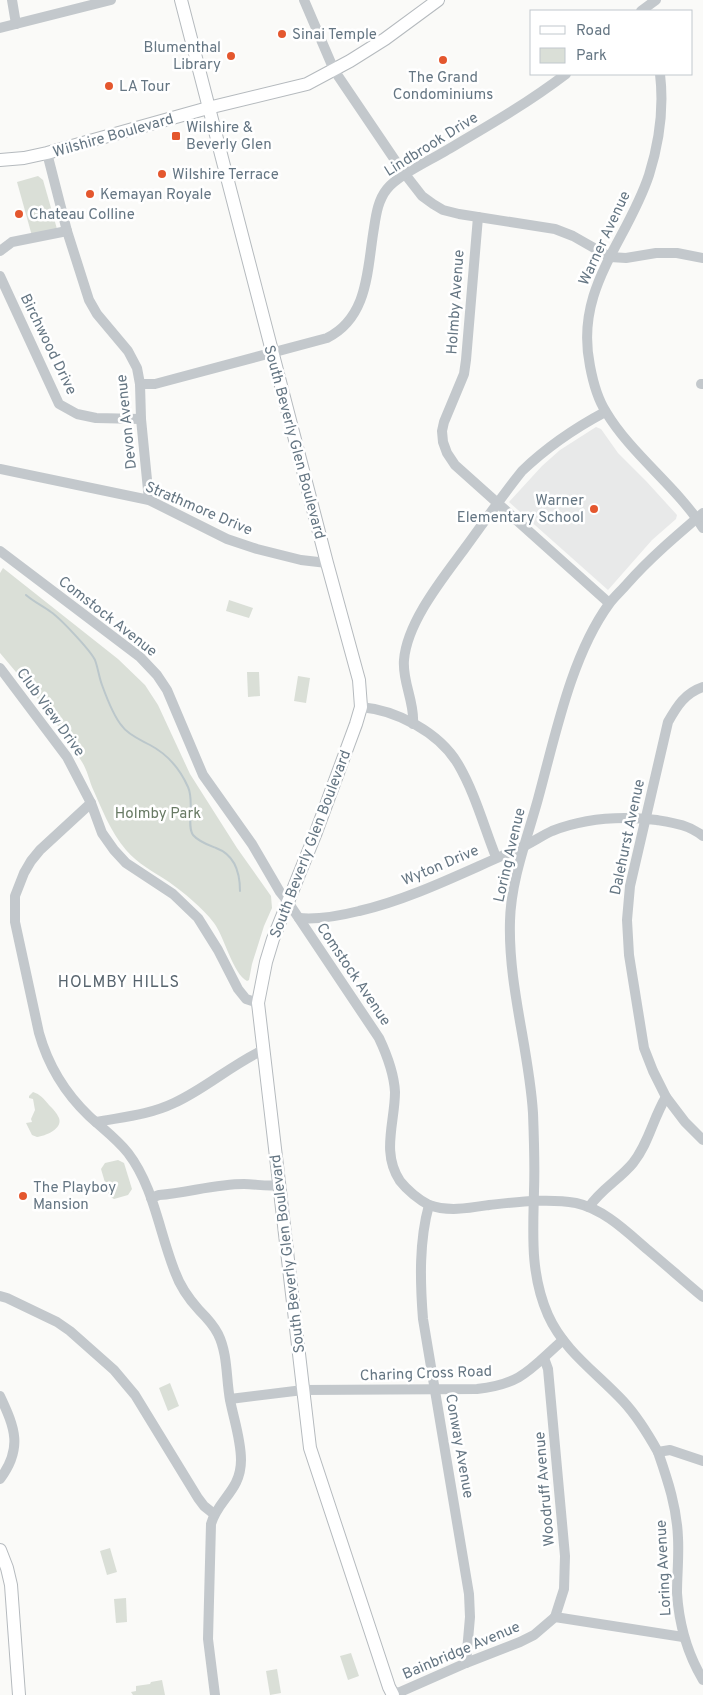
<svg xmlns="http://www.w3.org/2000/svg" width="703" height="1695" font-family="Overpass,sans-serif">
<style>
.built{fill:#e8e9e9}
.green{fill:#dadfd7}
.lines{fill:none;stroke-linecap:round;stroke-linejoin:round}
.stream{stroke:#bbc7cb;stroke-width:2}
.major-casing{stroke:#b5babe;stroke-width:14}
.minor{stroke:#c3c8cc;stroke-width:10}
.major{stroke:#fff;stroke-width:12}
.poi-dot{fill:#e4572e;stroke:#fff;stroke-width:2}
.labels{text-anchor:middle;stroke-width:5;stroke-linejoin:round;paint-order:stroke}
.poi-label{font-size:15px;fill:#657683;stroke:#fff;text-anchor:start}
.street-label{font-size:15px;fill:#657683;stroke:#fff}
.park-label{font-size:15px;fill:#687a64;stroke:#fff}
.neighbourhood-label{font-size:16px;letter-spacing:1px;fill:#57646e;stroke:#fff}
</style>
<rect width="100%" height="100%" fill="#fafaf8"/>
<polygon class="built" points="596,427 601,429 618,453 646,481 677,515 676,519 652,540 608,590 509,502 542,466 560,450"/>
<g class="green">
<polygon points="38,176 43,180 57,229 32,236 17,182"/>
<path d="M 3,568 L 118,659 L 145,685 L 158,705 L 190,774 L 237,848 L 271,896 L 272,908 L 264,926 L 252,964 L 249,980 L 247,981 C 233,974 224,936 214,923 C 202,907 184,893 169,882 C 154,872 138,864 126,850 C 110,831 102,809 92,787 C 89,779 87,770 82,762 C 58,723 30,688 0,653 L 0,573 Z"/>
<polygon points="229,600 253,608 249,618 226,611"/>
<polygon points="247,672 259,672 260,696 248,697"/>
<polygon points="298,676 310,678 306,703 294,701"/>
<path d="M 33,1092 C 40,1094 44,1099 49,1105 C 52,1108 57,1113 59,1118 C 63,1129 45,1136 37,1137 L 32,1135 L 26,1123 L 32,1122 L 31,1119 L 35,1110 L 33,1099 L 29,1098 L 29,1096 Z"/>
<polygon points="118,1160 124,1163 132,1189 128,1195 114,1199 109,1196 101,1169 105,1163"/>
<polygon points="170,1383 179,1406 168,1411 159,1388"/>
<polygon points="110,1548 117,1572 107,1575 100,1551"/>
<polygon points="126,1598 127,1622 116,1623 114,1599"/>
<polygon points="351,1653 359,1676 348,1680 340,1656"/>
<polygon points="277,1669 281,1693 270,1695 266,1671"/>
<polygon points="162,1680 165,1695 133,1695 131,1692 136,1691 136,1686 150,1684 151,1682"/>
</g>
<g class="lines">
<path class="stream" d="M 26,595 C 34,602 43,606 51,612 C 61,619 90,650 95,660 C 98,668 99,677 102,685 C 106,696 115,718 122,726 C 128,735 141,740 150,745 C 167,754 180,769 188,787 C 195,802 186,825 193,835 C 199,842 208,845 216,848 C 235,855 240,872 240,891"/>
<g class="major-casing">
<g id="major">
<polyline points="181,0 327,563 359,680 361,707 356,724 315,835 273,939 266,962 258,1003 310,1448 389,1687 393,1695"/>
<polyline points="0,160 24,158 47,153 208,108 307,84 350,61 385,39 438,0"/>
<polyline points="0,1550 7,1568 11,1585 19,1695"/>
</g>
</g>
<g class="minor">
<polyline points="12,0 16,24"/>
<polyline points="304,0 334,70 401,169 422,196 433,204 443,210 459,214 555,229 573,236 610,257 626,258 656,253 677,253 703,258"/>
<polyline points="641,11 656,0"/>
<polyline points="0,28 111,0"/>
<path d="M 660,74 C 664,107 659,143 649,175 C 627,242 574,288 590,366 C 593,382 597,398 606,412 C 631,454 677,487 703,528"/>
<polyline points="47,153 67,231 89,300 97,314 128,351 137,368 140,384 141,419 149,500"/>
<polyline points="478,217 466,360 464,374 444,422 442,431 443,442 447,453 455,465 609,603"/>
<polyline points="0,251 12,242 67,231"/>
<polyline points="0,276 59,404 77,414 96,418 141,419"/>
<path d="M 140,384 L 155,384 L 327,338 C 369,317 367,269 374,228 C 376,215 378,200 387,189 C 398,175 431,160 447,150 C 488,126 528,103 566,74"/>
<polyline points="701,384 703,384"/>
<polyline points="0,469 149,500 227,539 257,549 301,560 327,563"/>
<path d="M 703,513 C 676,536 650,558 627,584 C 621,591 614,597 609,604 C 571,656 555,737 538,799 C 527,839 511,880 510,921 C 508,986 529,1049 533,1113 C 534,1139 535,1165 534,1191 C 533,1234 530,1274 548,1315 C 564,1351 597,1373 623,1401 C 637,1416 648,1434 658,1452 L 670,1450 L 703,1461"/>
<path d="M 0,551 L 140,657 L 157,675 L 167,690 L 203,775 L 252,844 L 280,892 L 288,902 L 379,1038 C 387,1055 394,1073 395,1092 C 395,1122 381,1153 400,1181 C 407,1190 419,1200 429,1205 C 448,1212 470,1208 489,1205 C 518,1202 548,1198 576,1203 C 604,1209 627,1232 648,1250 C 667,1266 685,1282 703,1297"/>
<polyline points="0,668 67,757 91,803 102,833 114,850 126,863 173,894 198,918 218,950 238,989 246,999 258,1003"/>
<path d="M 703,687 C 685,693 677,706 668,722 L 630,886 L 627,920 L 629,955 L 644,1048 L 653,1071 L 666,1097 L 685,1122 L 703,1140"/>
<path d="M 361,707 C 396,710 439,732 458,764 C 475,793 484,827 496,857"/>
<path d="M 413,724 C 415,702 402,682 404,660 C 407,622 443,578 465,548 C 484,522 502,496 522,471 C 547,447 575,428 605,412"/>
<path d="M 91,803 L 40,850 L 31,861 L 24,873 L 15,896 L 15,922 L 39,1033 C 48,1065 65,1093 89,1116 C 102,1128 117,1139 128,1153 C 154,1187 159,1232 175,1272 C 180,1286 189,1299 199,1310 C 206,1317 213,1324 218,1334 C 228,1354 226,1379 230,1400 C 234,1420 241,1440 241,1460 C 241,1491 218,1499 211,1524 L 208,1639 L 215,1695"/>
<path d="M 299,918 C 319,920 339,916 359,911 C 412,899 468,870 518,849 C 530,844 541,836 552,831 C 585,818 623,816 657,820 C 675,823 689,825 703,836"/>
<path d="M 96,1122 C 122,1117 149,1115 174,1103 C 205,1089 231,1065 263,1050"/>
<path d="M 151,1198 L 159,1195 C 187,1193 215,1184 244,1184 C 256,1184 267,1187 279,1185"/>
<path d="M 429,1205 C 419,1241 420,1281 423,1319 L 469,1594 L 470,1617 L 466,1663"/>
<path d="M 589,1207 C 601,1189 620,1179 633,1163 C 649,1143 653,1118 666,1097"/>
<polyline points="0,1296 7,1298 57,1322 70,1331 114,1370 135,1395 198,1498 204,1506 214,1514"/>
<polyline points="544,1358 548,1369 565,1556 564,1589 555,1617"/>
<path d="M 0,1396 C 15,1428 23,1448 0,1479"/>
<path d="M 230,1399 L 303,1390 L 477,1389 C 523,1384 531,1368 563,1340"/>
<path d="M 658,1452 C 668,1481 677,1508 678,1538 C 679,1557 677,1575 677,1593 C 679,1625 687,1653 703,1680"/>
<polyline points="392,1693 400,1692 466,1663 520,1642 534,1635 555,1617 683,1637"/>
</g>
<use href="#major" class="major"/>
</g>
<g class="poi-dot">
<circle cx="282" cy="34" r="5"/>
<circle cx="231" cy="56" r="5"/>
<circle cx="443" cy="60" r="5"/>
<circle cx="109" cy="86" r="5"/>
<rect x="171" y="131" width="10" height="10" rx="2.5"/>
<circle cx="162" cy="174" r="5"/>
<circle cx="90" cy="194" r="5"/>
<circle cx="19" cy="214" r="5"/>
<circle cx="594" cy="509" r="5"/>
<circle cx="23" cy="1196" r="5"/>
</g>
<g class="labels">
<g class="poi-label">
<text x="292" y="39">Sinai Temple</text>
<text x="221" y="52" text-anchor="end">Blumenthal<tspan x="221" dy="17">Library</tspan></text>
<text x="443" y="82" text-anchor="middle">The Grand<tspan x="443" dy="17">Condominiums</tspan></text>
<text x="119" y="91">LA Tour</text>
<text x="186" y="132">Wilshire &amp;<tspan x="186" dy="17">Beverly Glen</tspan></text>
<text x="172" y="179">Wilshire Terrace</text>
<text x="100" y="199">Kemayan Royale</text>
<text x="29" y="219">Chateau Colline</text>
<text x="584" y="505" text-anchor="end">Warner<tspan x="584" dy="17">Elementary School</tspan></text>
<text x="33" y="1192">The Playboy<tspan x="33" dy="17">Mansion</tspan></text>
</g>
<g class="street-label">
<text transform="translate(113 135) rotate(-16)" y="5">Wilshire Boulevard</text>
<text transform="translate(431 144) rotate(-32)" y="5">Lindbrook Drive</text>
<text transform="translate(604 238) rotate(-65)" y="5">Warner Avenue</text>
<text transform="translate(455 302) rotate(-86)" y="5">Holmby Avenue</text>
<text transform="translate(49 344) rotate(64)" y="5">Birchwood Drive</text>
<text transform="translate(126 422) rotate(-96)" y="5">Devon Avenue</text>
<text transform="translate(295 442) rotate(75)" y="5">South Beverly Glen Boulevard</text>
<text transform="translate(199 508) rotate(23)" y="5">Strathmore Drive</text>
<text transform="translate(108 616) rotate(38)" y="5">Comstock Avenue</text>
<text transform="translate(51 712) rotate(54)" y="5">Club View Drive</text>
<text transform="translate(627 837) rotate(-78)" y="5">Dalehurst Avenue</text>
<text transform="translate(310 844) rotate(-69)" y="5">South Beverly Glen Boulevard</text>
<text transform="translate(509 855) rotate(-77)" y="5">Loring Avenue</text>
<text transform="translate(440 865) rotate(-23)" y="5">Wyton Drive</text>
<text transform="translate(354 974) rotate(56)" y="5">Comstock Avenue</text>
<text transform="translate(287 1254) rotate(-97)" y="5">South Beverly Glen Boulevard</text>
<text transform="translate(426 1373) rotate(-2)" y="5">Charing Cross Road</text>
<text transform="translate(460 1446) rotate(80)" y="5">Conway Avenue</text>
<text transform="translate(544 1489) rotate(-95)" y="5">Woodruff Avenue</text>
<text transform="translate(663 1568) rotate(-93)" y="5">Loring Avenue</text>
<text transform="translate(461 1650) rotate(-23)" y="5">Bainbridge Avenue</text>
</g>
<g class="park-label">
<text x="158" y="818">Holmby Park</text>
</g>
<g class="neighbourhood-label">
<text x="119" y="987">HOLMBY HILLS</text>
</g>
</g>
<rect x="530" y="10" width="162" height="65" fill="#ffffff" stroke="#c1c8cd"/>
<rect x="540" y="26" width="25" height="8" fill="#ffffff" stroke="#c1c8cd"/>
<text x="576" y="35" font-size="15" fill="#657683">Road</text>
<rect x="540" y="48" width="25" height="15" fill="#dadfd7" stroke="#c1c8cd"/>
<text x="576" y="60" font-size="15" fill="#657683">Park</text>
</svg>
